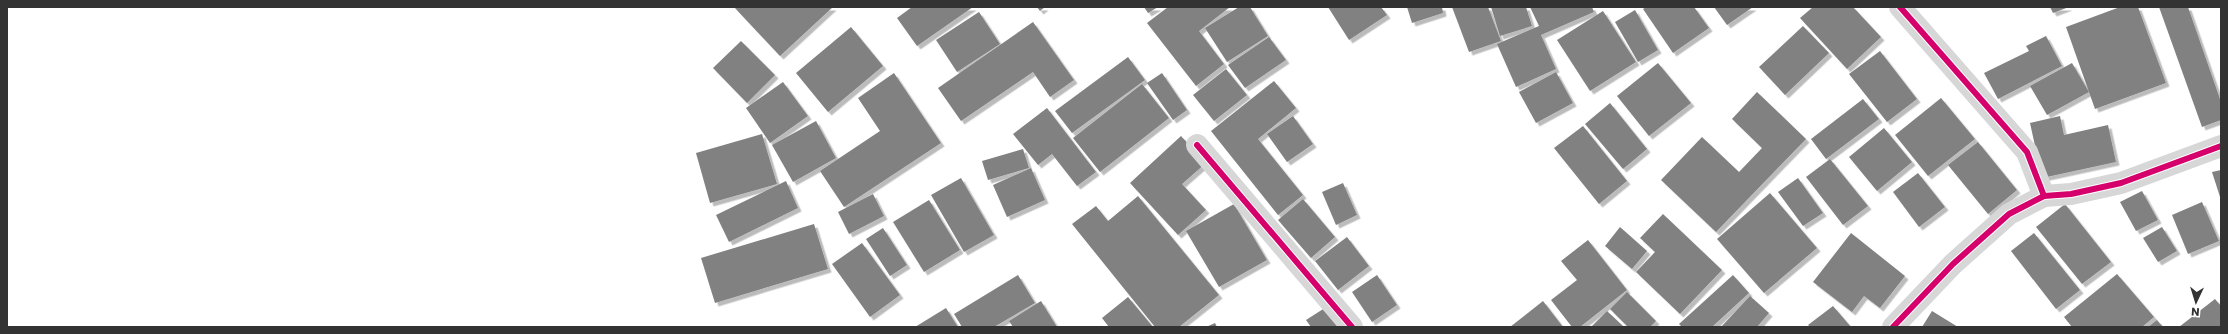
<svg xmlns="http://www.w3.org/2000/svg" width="2228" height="334" font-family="Poppins,sans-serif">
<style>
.building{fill:#818181;filter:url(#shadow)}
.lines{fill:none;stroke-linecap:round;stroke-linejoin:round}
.minor{stroke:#d7d7d7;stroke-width:22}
.cycleway-casing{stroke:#fff;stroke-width:8}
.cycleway{stroke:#d6006c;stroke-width:6}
</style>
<defs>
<filter id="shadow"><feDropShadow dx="3.5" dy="3.5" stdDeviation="0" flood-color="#0004"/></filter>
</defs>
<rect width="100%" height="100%" fill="#fff"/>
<g class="building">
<polygon points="734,7 833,7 780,56"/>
<polygon points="912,7 973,7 917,46 897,18"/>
<polygon points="1037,7 1045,7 1040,11"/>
<polygon points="1144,7 1158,7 1148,13"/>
<polygon points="1168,7 1230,7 1199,31 1224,64 1196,86 1147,23"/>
<polygon points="1239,7 1250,7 1268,36 1227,62 1205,28"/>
<polygon points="1328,7 1381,7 1387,15 1349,40"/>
<polygon points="1407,7 1442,7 1443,13 1412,23"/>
<polygon points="1452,7 1488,7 1501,41 1469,52"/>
<polygon points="1491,7 1526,7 1532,26 1500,36"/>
<polygon points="1530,7 1592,7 1594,12 1541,35 1556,69 1516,87 1497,44 1539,26"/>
<polygon points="1646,7 1694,7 1709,28 1673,53 1643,9"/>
<polygon points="1714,7 1753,7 1727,25"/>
<polygon points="1813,7 1853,7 1881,37 1847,69 1800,18"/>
<polygon points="2050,7 2069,7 2053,13"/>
<polygon points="2120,7 2138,7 2166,83 2095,109 2066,27"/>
<polygon points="2159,7 2188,7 2221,102 2221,120 2202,127"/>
<polygon points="1635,10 1658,50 1638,62 1615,22"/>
<polygon points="1603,11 1636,62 1590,91 1557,40"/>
<polygon points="979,12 1000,44 957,72 936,40"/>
<polygon points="1033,22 1074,80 1050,97 1033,72 961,121 938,88"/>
<polygon points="1803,26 1829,53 1785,95 1759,67"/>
<polygon points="851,27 883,66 828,112 796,73"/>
<polygon points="2046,36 2062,66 1998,99 1984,73 2029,51 2026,46"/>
<polygon points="1269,37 1286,60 1245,88 1228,65"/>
<polygon points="741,41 775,75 747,103 713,68"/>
<polygon points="1880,51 1917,99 1887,122 1849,74"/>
<polygon points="1128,57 1145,80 1072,133 1055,111"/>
<polygon points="1658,63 1691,103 1649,136 1617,96"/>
<polygon points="2072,63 2089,92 2047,115 2030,86"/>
<polygon points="1226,69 1247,95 1214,121 1193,95"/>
<polygon points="1556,72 1573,103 1536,123 1519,92"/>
<polygon points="894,73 941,143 844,207 820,171 880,131 858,98"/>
<polygon points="1162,73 1187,110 1173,120 1147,83"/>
<polygon points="1274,81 1296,108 1258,139 1303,195 1278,215 1211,131"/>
<polygon points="783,82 808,116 770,143 746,108"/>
<polygon points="1142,84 1169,118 1100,172 1073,138"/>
<polygon points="1757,92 1806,139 1716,232 1661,180 1702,137 1739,172 1762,148 1732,119"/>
<polygon points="1941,98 1975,139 1928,176 1895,135"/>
<polygon points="1863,99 1879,119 1826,159 1811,139"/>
<polygon points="1610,103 1647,149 1623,169 1585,124"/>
<polygon points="1047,108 1096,172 1077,186 1052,154 1038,165 1013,134"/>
<polygon points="1293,116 1313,144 1287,162 1267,134"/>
<polygon points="2060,116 2064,135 2108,125 2116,162 2042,178 2030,123"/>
<polygon points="816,121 836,158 793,182 772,145"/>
<polygon points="1583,126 1627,181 1599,204 1554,148"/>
<polygon points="1884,128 1912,162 1877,191 1849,157"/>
<polygon points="762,134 777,184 710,203 696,153"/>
<polygon points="1181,136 1206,163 1182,184 1206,210 1178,235 1130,183"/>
<polygon points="1978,142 2017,190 1988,214 1948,165"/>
<polygon points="1023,149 1029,168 988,180 982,161"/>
<polygon points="1830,159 1868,206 1843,225 1806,177"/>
<polygon points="1031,168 1045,200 1007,217 993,185"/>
<polygon points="2221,170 2221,200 2212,172"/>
<polygon points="1918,173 1945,207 1919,227 1893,192"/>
<polygon points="961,178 994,235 964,252 931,195"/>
<polygon points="1798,178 1823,213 1803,226 1778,192"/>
<polygon points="786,181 798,208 729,242 716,215"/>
<polygon points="1343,183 1357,215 1336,225 1322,192"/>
<polygon points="2142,191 2158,220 2136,231 2120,202"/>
<polygon points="1770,193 1817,248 1764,293 1717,239"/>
<polygon points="873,194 884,216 849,234 838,212"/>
<polygon points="1138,196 1219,295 1179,327 1155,327 1072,224 1096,206 1108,221"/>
<polygon points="1303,199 1335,237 1311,258 1278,220"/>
<polygon points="929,200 960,250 924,272 893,222"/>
<polygon points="2202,202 2219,241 2188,254 2172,215"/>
<polygon points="1234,204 1267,260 1219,287 1186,231"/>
<polygon points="2065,204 2111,262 2082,284 2036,227"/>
<polygon points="1663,214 1722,270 1680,314 1636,272 1655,252 1640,238"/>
<polygon points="814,224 828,269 715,303 701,258"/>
<polygon points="1620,227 1647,251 1632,269 1605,246"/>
<polygon points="2162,227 2177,251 2158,262 2143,238"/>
<polygon points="883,228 907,265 890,276 866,239"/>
<polygon points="1851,233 1905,276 1880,308 1864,296 1852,312 1813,282"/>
<polygon points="2034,233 2080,290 2056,309 2011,251"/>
<polygon points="1347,237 1369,266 1338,290 1315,261"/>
<polygon points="1588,240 1627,290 1580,327 1572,327 1551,300 1577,280 1561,261"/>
<polygon points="862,243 900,295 870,317 832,264"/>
<polygon points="2117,274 2154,317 2142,327 2072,327 2064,317"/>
<polygon points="1018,275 1035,303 994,327 962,327 954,314"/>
<polygon points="1377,275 1397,305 1372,322 1352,292"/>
<polygon points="1733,275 1749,293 1712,327 1682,327 1679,324"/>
<polygon points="1627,292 1656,321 1650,327 1628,327 1610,309"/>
<polygon points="1750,296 1769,313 1757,327 1721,327"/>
<polygon points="1128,297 1153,327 1109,327 1102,318"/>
<polygon points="2215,299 2221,306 2221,327 2179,327"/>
<polygon points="1041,301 1057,327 1013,327 1009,321"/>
<polygon points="1543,301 1563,327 1510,327"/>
<polygon points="1331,304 1347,327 1311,327 1306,320"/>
<polygon points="1833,306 1851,327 1810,327 1808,325"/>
<polygon points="946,308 958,327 915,327"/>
<polygon points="1607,311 1624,327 1591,327"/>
<polygon points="1932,311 1958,327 1922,327"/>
<polygon points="2157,320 2163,327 2148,327"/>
<polygon points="1215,323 1217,327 1206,327"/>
</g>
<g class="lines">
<g class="minor">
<polyline points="1900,7 2027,152 2044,196"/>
<polyline points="1197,145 1352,327"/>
<polyline points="1893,327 1953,264 2009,214 2044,196 2071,194 2121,183 2221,146"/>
</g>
<g class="cycleway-casing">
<g id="cycleway">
<polyline points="1900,7 2027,152 2044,196"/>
<polyline points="1197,145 1352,327"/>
<polyline points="1893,327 1953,264 2009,214 2044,196 2071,194 2121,183 2221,146"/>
</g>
</g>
<use href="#cycleway" class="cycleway"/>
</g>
<rect width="2228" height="334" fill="none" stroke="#333333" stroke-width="16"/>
<g transform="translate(2196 302) rotate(184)" stroke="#ffffff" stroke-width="3" paint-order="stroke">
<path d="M0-3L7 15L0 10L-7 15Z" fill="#333333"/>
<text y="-6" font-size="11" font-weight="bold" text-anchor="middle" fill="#333333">N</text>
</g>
</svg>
